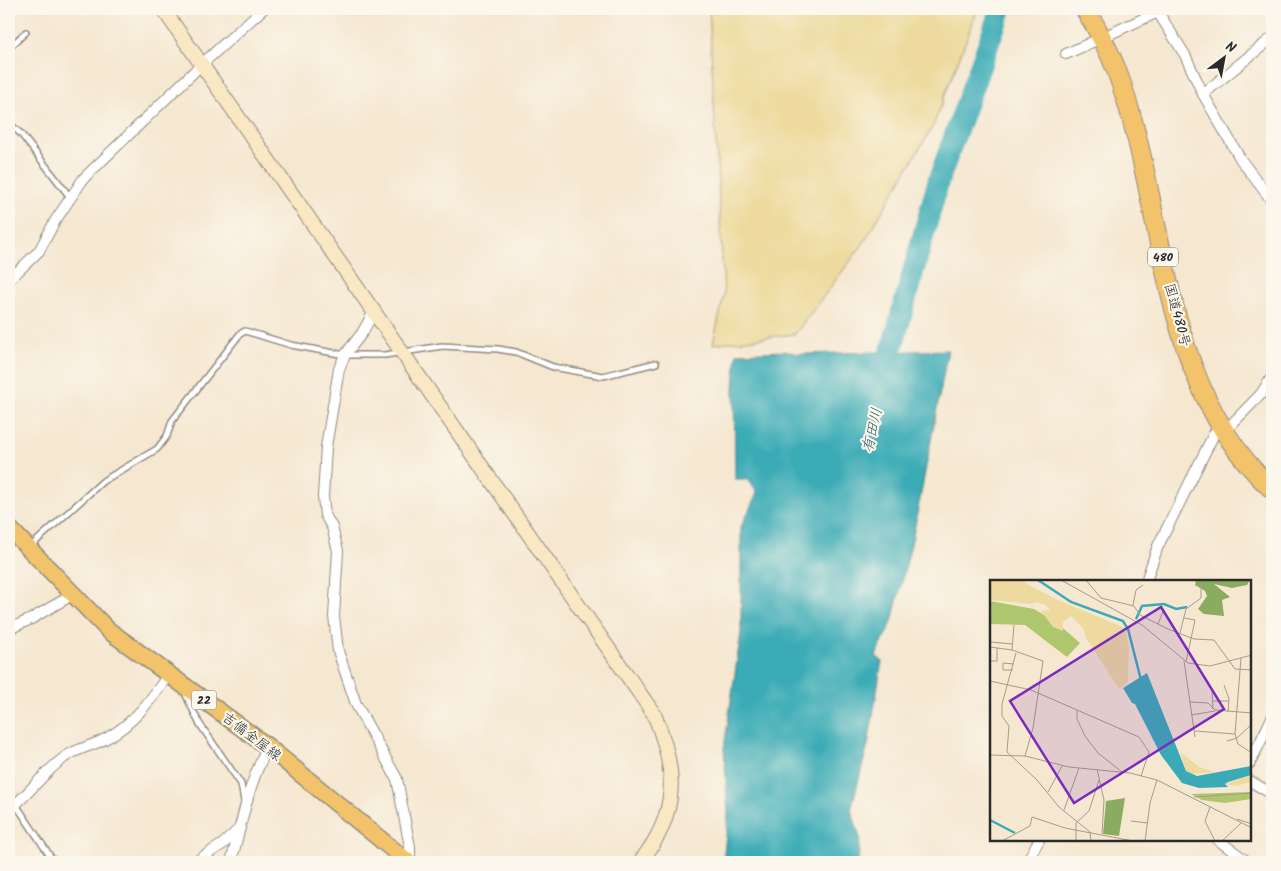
<svg xmlns="http://www.w3.org/2000/svg" width="1281" height="871" font-family="Kalam,'Klee One',sans-serif">
<style>
.sand{fill:#eeda9e;stroke:#8c8264}
.water{fill:#3aabb6;stroke:#326b70}
.lines{fill:none;stroke-linecap:round;stroke-linejoin:round}
.river{stroke:#3aabb6;stroke-width:22}
.lane-casing{stroke:#90897e;stroke-width:8}
.street-casing{stroke:#90897e;stroke-width:12}
.secondary-casing{stroke:#90897e;stroke-width:16}
.primary-casing{stroke:#90897e;stroke-width:19}
.highway-casing{stroke:#90897e;stroke-width:21}
.lane{stroke:#fff;stroke-width:5}
.street{stroke:#fff;stroke-width:10}
.secondary{stroke:#fae7c3;stroke-width:14}
.primary{stroke:#f2c36a;stroke-width:16}
.highway{stroke:#f2c36a;stroke-width:19}
.labels{text-anchor:middle;stroke-width:4.5;stroke-linejoin:round;paint-order:stroke}
.shield{fill:#fbf7ec;stroke:#696865;stroke-width:1}
.shield-label{font-size:12px;font-weight:bold;fill:#2b2b2b}
.street-label{font-size:14px;fill:#2b2b2b;stroke:#fbf7ec}
.water-label{font-size:15px;font-style:italic;fill:#315e63;stroke:#fbf7ec}
.inset-river{fill:none;stroke:#3aabb6;stroke-width:2.5}
.inset-road{fill:none;stroke:#a49c8e;stroke-width:1}
.view{fill:#7b2cbf;fill-opacity:0.15;stroke:#7b2cbf;stroke-width:2.5}
.inset-edge{fill:none;stroke:#2b2b2b;stroke-width:2.5}
</style>
<rect width="100%" height="100%" fill="#fbf7ec"/>
<filter id="ink" filterUnits="userSpaceOnUse"><feTurbulence type="fractalNoise" baseFrequency=".02" numOctaves="2"/><feDisplacementMap in="SourceGraphic" scale="10" xChannelSelector="R" yChannelSelector="G"/><feConvolveMatrix kernelMatrix="1 2 1 2 8 2 1 2 1" color-interpolation-filters="sRGB"/></filter>
<filter id="wash" filterUnits="userSpaceOnUse"><feTurbulence type="fractalNoise" baseFrequency=".0096" numOctaves="4" result="noise"/><feDisplacementMap in="SourceGraphic" scale="20" xChannelSelector="R" yChannelSelector="G"/><feGaussianBlur stdDeviation="1.12" result="paint"/><feColorMatrix in="noise" values="0 0 0 0 0 0 0 0 0 0 0 0 0 0 0 0 0 1.4 0 .05"/><feComposite in="paint" operator="in"/></filter>
<g filter="url(#wash)">
<rect width="100%" height="100%" fill="#f5e7d0"/>
<polygon class="sand" points="709,9 978,9 933,126 863,244 795,334 713,344 724,295"/>
<polygon class="water" points="948,350 913,536 892,622 876,656 882,661 868,745 851,809 860,838 858,862 723,862 728,815 724,748 741,632 741,527 757,493 748,479 735,479 734,387 737,353 784,351 800,354"/>
<g class="lines">
<polyline class="river" points="883,380 939,179 1001,9"/>
</g>
</g>
<g filter="url(#ink)">
<g class="lines">
<g class="lane-casing">
<g id="lane">
<polyline points="9,48 26,32"/>
<polyline points="9,123 21,134 70,197"/>
<polyline points="31,546 103,481 157,449 167,436 172,421 240,334 245,331 291,345 345,355 385,355 442,346 498,349 516,352 553,367 603,376 656,363"/>
<polyline points="185,693 199,723 241,784 244,801"/>
<polyline points="9,794 54,862"/>
</g>
</g>
<g class="street-casing">
<g id="street">
<polyline points="1156,9 1185,55 1203,94 1241,160 1272,201"/>
<polyline points="1066,54 1158,12"/>
<polyline points="1203,94 1272,38"/>
<polyline points="9,280 39,251 55,221 84,178 202,64 263,9"/>
<polyline points="375,310 362,333 345,355 339,369 326,447 323,497 325,515 332,527 338,551 334,616 338,651 356,704 397,779 410,847 410,862"/>
<polyline points="1224,432 1261,394 1272,377"/>
<polyline points="1146,581 1158,546 1219,424"/>
<polyline points="9,629 31,619 72,595"/>
<polyline points="1250,763 1272,718"/>
<polyline points="1250,781 1272,794"/>
<path d="M 9,810 C 29,794 43,773 65,757 C 78,748 93,746 107,738 C 134,723 151,700 168,675"/>
<polyline points="1218,840 1248,862"/>
<polyline points="195,862 223,844 240,828"/>
<path d="M 231,862 C 242,823 248,783 268,747"/>
<polyline points="1027,862 1039,840"/>
</g>
</g>
<g class="secondary-casing">
<path id="secondary" d="M 163,9 L 654,714 C 677,769 680,813 640,862"/>
</g>
<g class="primary-casing">
<polyline id="primary" points="9,528 108,630 268,747 408,862"/>
</g>
<g class="highway-casing">
<path id="highway" d="M 1085,9 C 1097,28 1108,48 1116,69 C 1168,207 1156,383 1272,489"/>
</g>
<use href="#lane" class="lane"/>
<use href="#street" class="street"/>
<use href="#secondary" class="secondary"/>
<use href="#primary" class="primary"/>
<use href="#highway" class="highway"/>
</g>
</g>
<g class="labels">
<g class="shield">
<rect x="1148" y="247.5" width="30" height="19" rx="4"/>
<rect x="191.5" y="690.5" width="25" height="19" rx="4"/>
</g>
<g class="shield-label">
<text x="1163" y="261">480</text>
<text x="204" y="704">22</text>
</g>
<g class="street-label">
<text transform="translate(1178 315) rotate(75)" y="5">国道480号</text>
<text transform="translate(252 736) rotate(37)" y="5">吉備金屋線</text>
</g>
<g class="water-label">
<text transform="translate(872 430) rotate(-77)" y="5">有田川</text>
</g>
</g>
<g transform="translate(990 580)">
<rect width="261" height="261" fill="#f5e7d0"/>
<path d="M 0,21 L 44,29 L 67,43 L 90,63 L 77,77 L 35,45 L 0,44 ZM 261,212 L 261,219 L 235,223 L 212,220 L 201,214 Z" fill="#aec76d"/>
<path d="M 206,0 L 260,0 L 257,5 L 242,8 L 224,4 L 240,17 L 232,20 L 234,36 L 214,34 L 208,29 L 217,16 L 215,11 L 205,5 ZM 135,218 L 129,256 L 113,254 L 116,221 Z" fill="#8aac60"/>
<path d="M 0,0 L 30,0 L 63,18 L 135,48 L 139,67 L 138,102 L 129,109 L 96,58 L 93,48 L 81,36 L 73,42 L 73,51 L 63,47 L 51,31 L 60,30 L 56,25 L 47,22 L 41,24 L 0,20 ZM 190,172 L 209,187 L 224,192 L 201,194 L 196,191 ZM 261,195 L 261,202 L 246,206 L 235,204 Z" fill="#eeda9e"/>
<path d="M 157,93 L 196,191 L 207,196 L 261,186 L 261,195 L 238,202 L 235,204 L 238,207 L 209,208 L 192,203 L 171,175 L 145,124 L 142,123 L 133,108 Z" fill="#3aabb6"/>
<path class="inset-river" d="M 48,0 L 81,22 L 133,41 L 138,49 L 151,100M 146,39 L 152,26 L 174,24 L 186,29 L 197,27M 0,240 L 25,253"/>
<path class="inset-road" d="M 71,0 L 152,45 L 198,83 L 220,86 L 262,75M 96,0 L 111,18 L 144,26 L 150,35 L 178,49 L 204,59 L 224,60 L 245,89 L 262,90M 143,25 L 146,10 L 153,5M 194,38 L 205,40 L 196,82M 168,44 L 174,29M 190,53 L 196,29 L 211,18 L 211,0M 0,62 L 23,64M 0,67 L 22,70 L 53,81 L 43,148 L 35,176M 22,70 L 24,45M 26,73 L 12,124 L 12,136 L 19,146 L 17,172 L 47,200 L 69,227 L 100,252 L 101,261M 251,78 L 245,154 L 248,164 L 262,173M 0,81 L 7,81 L 7,68M 194,81 L 205,157M 23,90 L 13,90 L 13,83 L 24,84M 0,101 L 41,110 L 149,157 L 159,172 L 151,196M 234,105 L 239,119 L 238,132M 222,111 L 223,129M 223,121 L 239,121M 200,122 L 218,123 L 225,130 L 262,133M 87,130 L 87,139 L 95,156 L 108,173 L 132,192M 201,135 L 225,131M 205,151 L 245,154M 237,161 L 247,158 L 262,144M 0,175 L 35,176 L 79,187 L 140,193 L 167,200 L 262,248M 107,189 L 114,220 L 112,254M 58,212 L 72,186M 204,217 L 262,213M 220,227 L 215,241 L 225,261M 74,230 L 89,188M 247,239 L 262,244M 141,241 L 158,243M 12,261 L 40,246 L 42,237 L 75,248 L 143,261M 86,261 L 86,243 L 99,231 L 109,200M 155,261 L 160,223 L 167,200M 232,261 L 251,243"/>
<path class="view" d="M 171,27 L 234,129 L 84,223 L 20,121 Z"/>
<rect width="261" height="261" class="inset-edge"/>
</g>
<rect width="1281" height="871" fill="none" stroke="#fbf7ec" stroke-width="30"/>
<g transform="translate(1224 58) rotate(32)" stroke="#fbf7ec" stroke-width="4" paint-order="stroke">
<path d="M0-4L9 19L0 12L-9 19Z" fill="#2b2b2b"/>
<text y="-8" font-size="14" font-weight="bold" text-anchor="middle" fill="#2b2b2b">N</text>
</g>
</svg>
